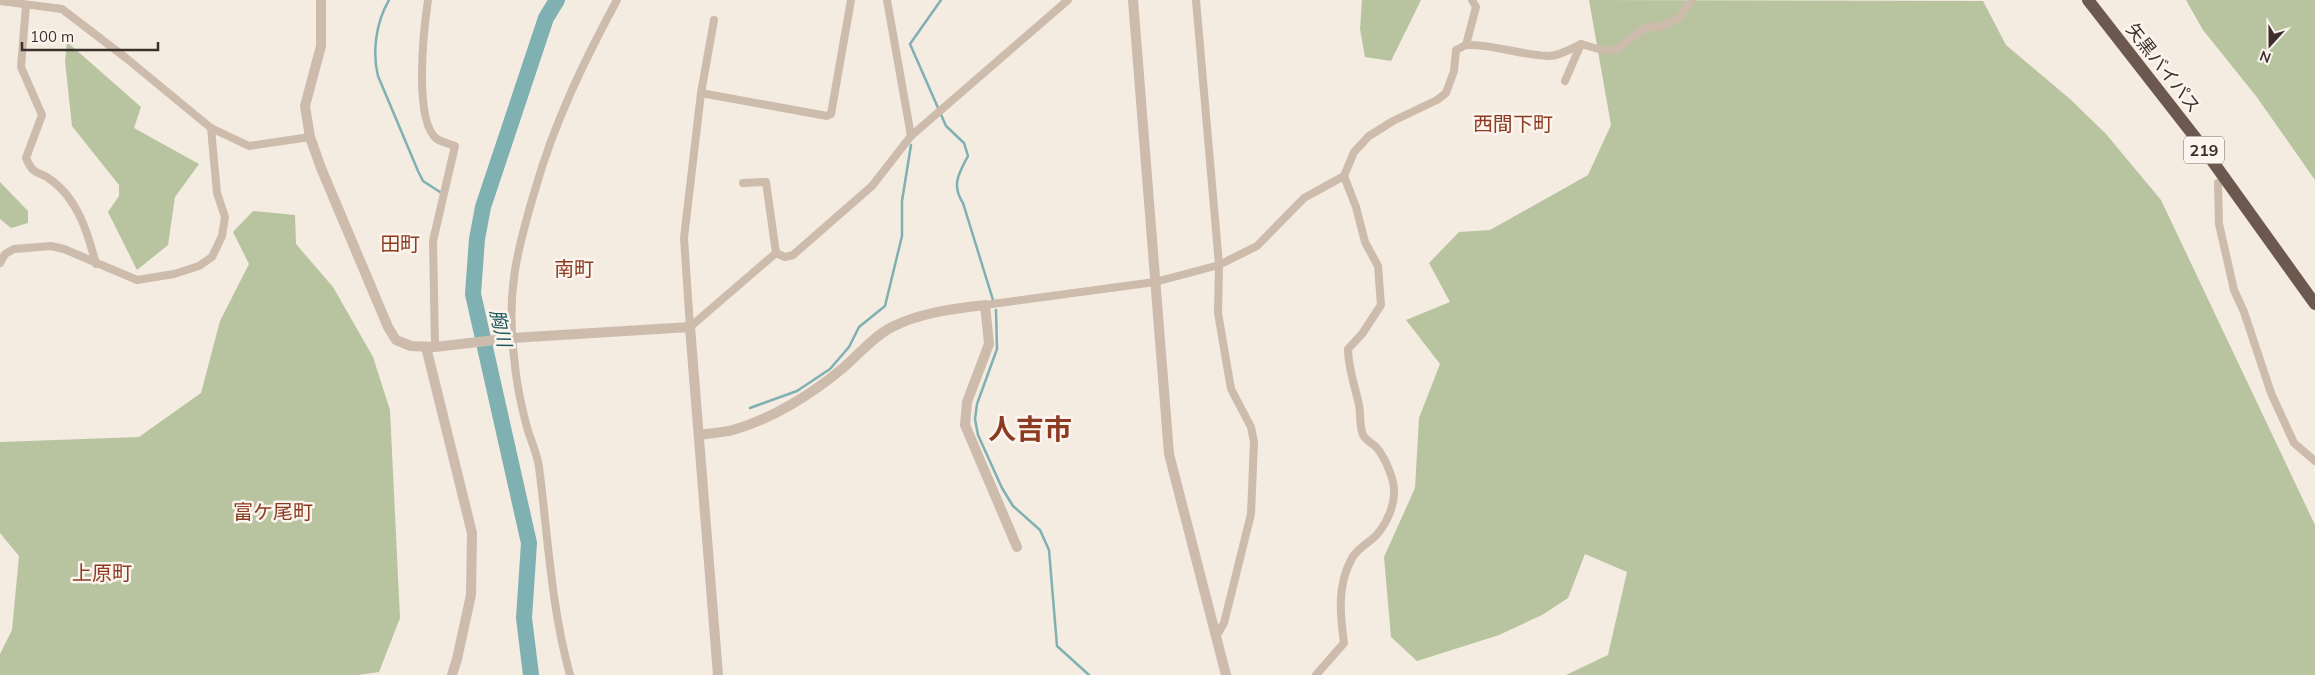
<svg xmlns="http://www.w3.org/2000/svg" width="2315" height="675" font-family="Mulish,'Noto Sans JP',sans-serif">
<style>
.green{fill:#b8c4a0}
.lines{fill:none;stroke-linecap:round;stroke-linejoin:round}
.stream{stroke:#7fb0b2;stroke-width:2.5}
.river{stroke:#7fb0b2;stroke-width:16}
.minor{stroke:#cdbbac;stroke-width:8}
.tertiary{stroke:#cdbbac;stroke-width:10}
.trunk{stroke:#6c584f;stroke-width:12}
.labels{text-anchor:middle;stroke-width:5;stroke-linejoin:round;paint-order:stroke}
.shield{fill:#fbf5ee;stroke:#756b66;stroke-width:1}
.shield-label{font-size:16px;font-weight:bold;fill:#3b302b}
.street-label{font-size:18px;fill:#3b302b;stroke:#fbf5ee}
.water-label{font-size:19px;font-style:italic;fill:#1f5a5e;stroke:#fbf5ee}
.quarter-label{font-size:20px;fill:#8c3b22;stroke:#fbf5ee}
.town-label{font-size:28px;font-weight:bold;fill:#8c3b22;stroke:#fbf5ee}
</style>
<rect width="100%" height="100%" fill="#f4ebe1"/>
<g class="green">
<polygon points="1362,0 1421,0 1391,61 1365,57 1360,29"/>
<polygon points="1589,0 1983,1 2006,45 2070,99 2106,134 2161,200 2315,525 2315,675 1566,675 1608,655 1627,572 1585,554 1568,598 1542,615 1499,635 1417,661 1391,637 1384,557 1415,488 1419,418 1440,364 1406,320 1450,302 1429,263 1459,232 1490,230 1588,175 1611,125"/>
<polygon points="2186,0 2315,0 2315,180 2256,96 2203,30"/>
<polygon points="67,42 141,107 134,128 199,164 175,197 168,245 137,270 108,212 119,196 119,185 72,126 65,61"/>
<polygon points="0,182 28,211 28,223 11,228 0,219"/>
<polygon points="253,211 295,215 296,244 333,287 373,357 390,410 400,618 379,672 358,675 0,675 0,654 12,630 19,556 0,533 0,442 139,437 201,393 220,321 249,264 233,232"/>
</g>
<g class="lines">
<g class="stream">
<path d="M 389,0 C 376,22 372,52 378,76 L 418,171 L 423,181 L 440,192"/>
<path d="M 941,0 L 910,44 L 946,126 L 964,143 L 968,156 C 959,173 951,185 963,203 L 993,300"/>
<polyline points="996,310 997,349 977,404 975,419 978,435 1002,488 1013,506 1040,530 1049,550 1057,646 1089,675"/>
<polyline points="750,408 797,391 830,369 849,347 859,327 885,306 902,236 902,201 911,145"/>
</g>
<polyline class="river" points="531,675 524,618 529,543 473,294 477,239 483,207 546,18 557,0"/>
<g class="minor">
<path d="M 428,0 C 424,27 413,121 437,139 C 442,142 449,144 455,146 L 433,241 L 435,347"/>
<polyline points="887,0 911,136"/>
<polyline points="1196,0 1219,265 1218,313 1231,389 1251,427 1254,442 1251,514 1224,623 1216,637"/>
<polyline points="0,1 62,9 126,58 211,128 249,146 310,137"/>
<path d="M 26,5 L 21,67 L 42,115 L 26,158 C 35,178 37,169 51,180 C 78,199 88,234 96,264"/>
<path d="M 1466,45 C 1494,44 1520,55 1548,56 C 1559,56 1571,49 1581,44"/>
<polyline points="1565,81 1581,44 1605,51 1615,50 1645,28 1662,26 1679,18 1692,0"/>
<polyline points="701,93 714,20"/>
<polyline points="743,183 766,182 776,253 785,257 793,255 872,186 911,136 1068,0"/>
<polyline points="2218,183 2219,224 2234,290 2244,312 2271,393 2294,443 2315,461"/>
<polyline points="0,263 5,254 14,249 51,246 64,249 137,280 174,274 199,266 212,257 222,236 225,217 217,193 211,128"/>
<polyline points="985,305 1155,282 1219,265 1257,246 1304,198 1344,176 1354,152 1369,136 1393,121 1437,100 1446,93 1454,71 1456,50 1466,45 1476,7 1472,0"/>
<polyline points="690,327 684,238 701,93 827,116 831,114 851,0"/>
<polyline points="690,327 776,253"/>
<path d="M 570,675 C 551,607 548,536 539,467 C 537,454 532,443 528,431 C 521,406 516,381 514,357 C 506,293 517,250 535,190 C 554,123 584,61 617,0"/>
<path d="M 1316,675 L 1344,643 C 1340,614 1337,585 1352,558 C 1359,546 1372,542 1379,532 C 1387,522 1394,506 1394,493 C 1395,480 1385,458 1377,448 C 1373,443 1366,441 1363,435 C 1359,426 1361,414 1359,405 C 1355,386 1348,368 1348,349 L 1362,334 L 1381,305 L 1378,266 L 1365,242 L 1356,207 L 1344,176"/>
</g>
<g class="tertiary">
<polyline points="321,0 321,46 305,106 310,137 321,168 388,327 396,340 411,346 435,347 512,338 690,327 718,675"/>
<polyline points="1133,0 1169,454 1226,675"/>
<polyline points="426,347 472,533 471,595 457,659 452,675"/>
<path d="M 699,435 C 710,433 722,433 733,430 C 772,419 812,394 843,368 C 858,355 874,336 892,327 C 921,312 954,309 985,305 L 989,344 L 967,402 L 965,425 L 1017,547"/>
</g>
<polyline class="trunk" points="2088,0 2198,141 2315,304"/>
</g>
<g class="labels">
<rect class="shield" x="2184" y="136.5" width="40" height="27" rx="4"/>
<g class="shield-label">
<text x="2204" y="156">219</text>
</g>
<g class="street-label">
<text transform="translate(2163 68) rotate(52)" y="6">矢黒バイパス</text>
</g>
<g class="water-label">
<text transform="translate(501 328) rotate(77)" y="7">胸川</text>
</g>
<g class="quarter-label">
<text x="1513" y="131">西間下町</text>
<text x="400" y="251">田町</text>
<text x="574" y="276">南町</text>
<text x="273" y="519">富ケ尾町</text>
<text x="102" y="580">上原町</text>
</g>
<g class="town-label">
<text x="1030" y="439">人吉市</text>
</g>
</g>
<g transform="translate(2270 45) rotate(201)" stroke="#fbf5ee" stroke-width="4" paint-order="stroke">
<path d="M0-4L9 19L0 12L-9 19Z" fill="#3b302b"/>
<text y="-8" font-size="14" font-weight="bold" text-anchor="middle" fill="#3b302b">N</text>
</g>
<path d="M22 42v8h136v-8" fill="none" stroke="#3b302b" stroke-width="2.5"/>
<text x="30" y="42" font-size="15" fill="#3b302b" stroke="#fbf5ee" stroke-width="4" paint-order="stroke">100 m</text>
</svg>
